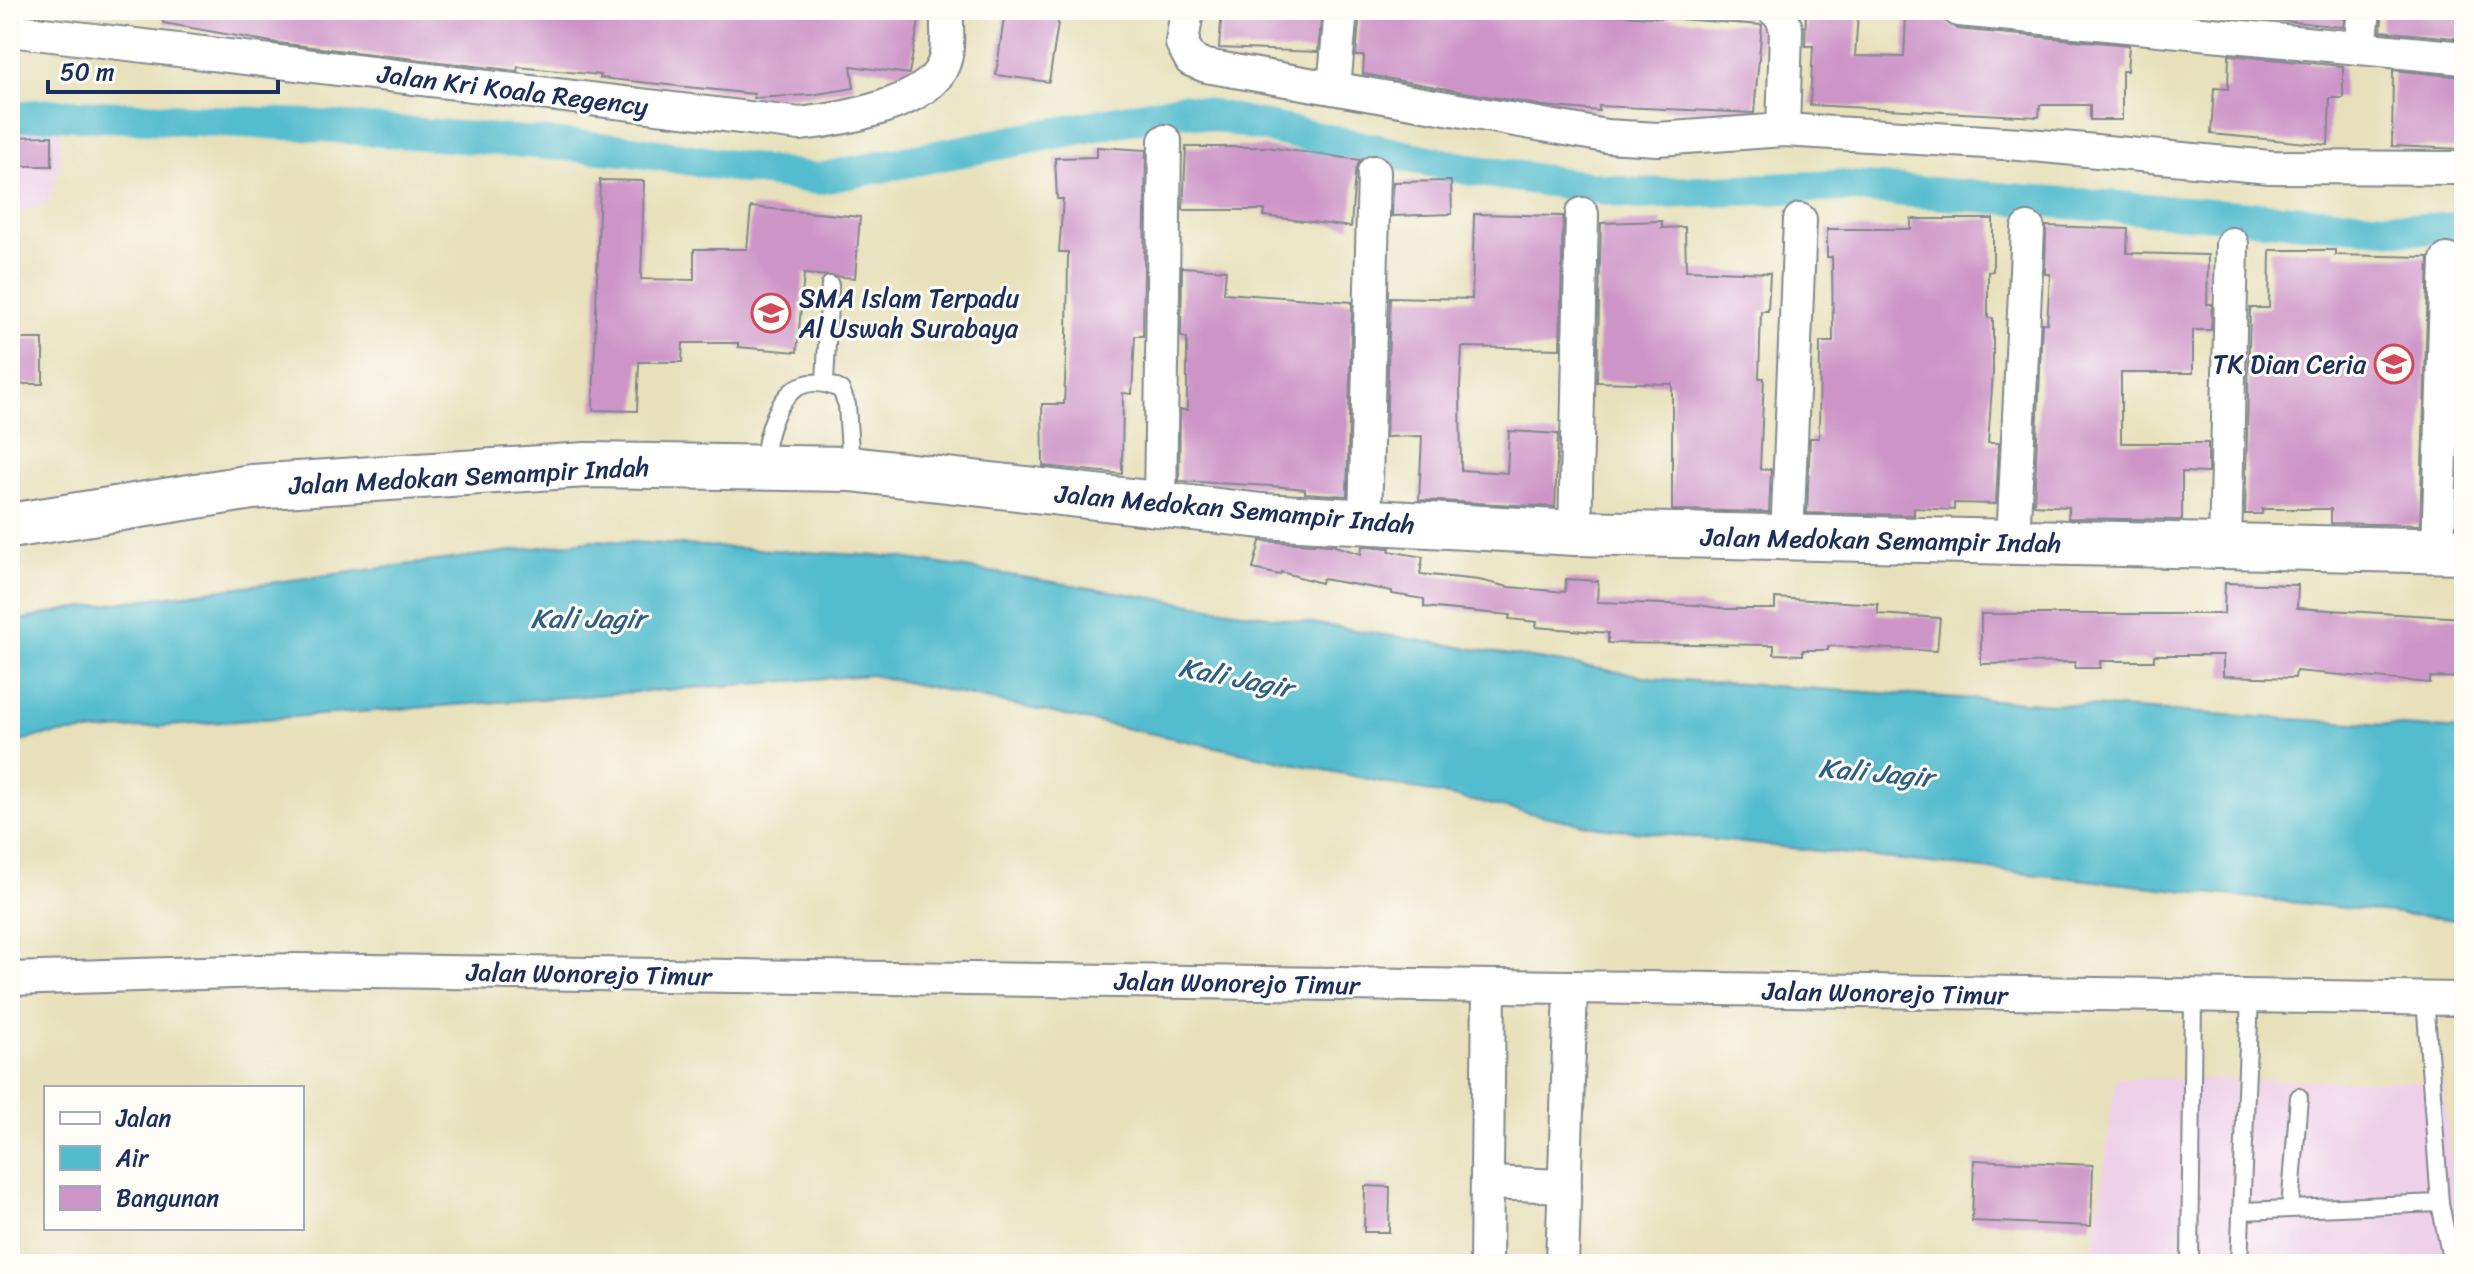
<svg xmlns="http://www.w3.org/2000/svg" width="2474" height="1274" font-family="Sriracha,sans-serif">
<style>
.built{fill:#eed0e8}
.water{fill:#52bcce;stroke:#367696;stroke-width:2}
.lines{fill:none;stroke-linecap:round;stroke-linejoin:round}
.canal{stroke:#52bcce;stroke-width:32}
.building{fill:#cd94c8}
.lane-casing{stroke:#81888c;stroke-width:20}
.street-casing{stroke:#81888c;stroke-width:36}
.secondary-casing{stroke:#81888c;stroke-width:48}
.lane{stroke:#fff;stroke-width:16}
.street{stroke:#fff;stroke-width:32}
.secondary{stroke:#fff;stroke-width:44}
.labels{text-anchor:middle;stroke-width:6;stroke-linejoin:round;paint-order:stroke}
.street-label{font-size:26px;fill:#1b2f5e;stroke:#fdfcf7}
.poi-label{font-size:26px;fill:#1b2f5e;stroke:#fdfcf7;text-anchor:start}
.water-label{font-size:28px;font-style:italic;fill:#2e6085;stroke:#fdfcf7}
</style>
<rect width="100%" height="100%" fill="#fdfcf7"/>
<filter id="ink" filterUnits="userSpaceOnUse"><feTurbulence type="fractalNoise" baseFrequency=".0125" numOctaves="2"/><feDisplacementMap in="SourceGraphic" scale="16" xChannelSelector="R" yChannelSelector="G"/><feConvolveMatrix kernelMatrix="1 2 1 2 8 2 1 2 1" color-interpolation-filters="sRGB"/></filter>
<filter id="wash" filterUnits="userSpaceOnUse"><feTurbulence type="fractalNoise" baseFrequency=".006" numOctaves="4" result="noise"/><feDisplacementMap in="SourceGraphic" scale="32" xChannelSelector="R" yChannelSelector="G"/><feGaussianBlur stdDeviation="1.8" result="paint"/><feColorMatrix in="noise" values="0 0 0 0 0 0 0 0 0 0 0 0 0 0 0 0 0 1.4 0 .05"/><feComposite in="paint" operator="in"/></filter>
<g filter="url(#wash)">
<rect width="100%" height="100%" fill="#e7e0ba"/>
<g class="built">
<polygon points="61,129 60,167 49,203 10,216 10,133"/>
<polygon points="2116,1078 2443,1082 2461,1264 2091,1264"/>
</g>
<polygon class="water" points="595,540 897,557 1663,679 2464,730 2464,921 1597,827 871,675 44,735 10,745 10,622 70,609"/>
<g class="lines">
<polyline class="canal" points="10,117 52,114 309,125 626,150 817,179 1181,109 1472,170 1637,194 1838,186 2412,229 2464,228"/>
</g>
<g id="blocks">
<g class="building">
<polygon points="164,10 921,10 909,74 851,66 854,88 811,95 754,98 754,94 600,78 601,75 518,67 517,71 277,43 163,23"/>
<polygon points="1005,10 1059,17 1049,82 996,75"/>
<polygon points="1222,10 1322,10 1318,52 1219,48"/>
<polygon points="1360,10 1553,10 1762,25 1754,113 1599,106 1599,111 1543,106 1363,74 1364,56 1356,56"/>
<polygon points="1806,10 1858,14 1855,56 1904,57 1906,18 1943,19 1957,29 2129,45 2127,71 2122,71 2122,120 2090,120 2090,105 2040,105 2039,117 1810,105 1813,46 1805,46"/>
<polygon points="2179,10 2345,10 2343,27"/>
<polygon points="2383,10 2464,10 2464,39 2381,31"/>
<polygon points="2229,55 2343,66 2343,98 2330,98 2328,145 2211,134 2214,88 2228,89"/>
<polygon points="2393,70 2464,77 2462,149 2392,146"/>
<polygon points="52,136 52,166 10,166 10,137"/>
<polygon points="1097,147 1146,150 1143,336 1135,336 1132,394 1123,393 1122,474 1043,466 1042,404 1064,404 1067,335 1068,252 1059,252 1063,199 1057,199 1055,158 1097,157"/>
<polygon points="1186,147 1267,147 1360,160 1355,172 1351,227 1264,216 1265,210 1183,210"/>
<polygon points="600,180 644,181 641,279 694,280 694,249 747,249 751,207 860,217 855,278 804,274 797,352 738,347 738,343 683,343 682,362 639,362 637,411 593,410"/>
<polygon points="1451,181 1452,214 1392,216 1393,182"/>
<polygon points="1474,214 1563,216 1560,349 1462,347 1460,387 1461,470 1507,473 1509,431 1558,434 1555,507 1419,500 1422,436 1386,437 1390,297 1472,299"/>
<polygon points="1911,219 1993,219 1993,271 1988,272 1988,318 1993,318 1993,373 1988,443 1999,443 1996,504 1954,503 1954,510 1914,508 1914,515 1807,513 1810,438 1819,438 1820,342 1833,342 1832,257 1827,257 1827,229 1911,229"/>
<polygon points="1662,221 1662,228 1685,227 1686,270 1770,273 1768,311 1761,311 1759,378 1764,378 1760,469 1771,469 1769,512 1672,510 1672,384 1597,382 1601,223"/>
<polygon points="2046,226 2128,229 2127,253 2208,255 2207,304 2212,304 2211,330 2193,330 2193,373 2121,373 2121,443 2208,443 2208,473 2182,472 2182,520 2068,518 2069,507 2034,505 2042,323 2047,323 2050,274 2045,274"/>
<polygon points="2270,250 2335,250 2335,255 2429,257 2420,525 2331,523 2331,509 2262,509 2262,514 2245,514 2250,308 2269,308"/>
<polygon points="1182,267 1226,270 1224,293 1352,302 1347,496 1305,493 1305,489 1272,486 1179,481 1180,410 1187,410 1187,338 1181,337"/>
<polygon points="18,339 43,339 43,384 17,384"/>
<polygon points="1260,541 1332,545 1361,554 1362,546 1390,548 1389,551 1423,557 1420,574 1479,580 1509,587 1565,592 1566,579 1598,581 1597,602 1698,605 1726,609 1775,609 1775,598 1878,604 1878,614 1940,618 1937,651 1828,646 1828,650 1803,650 1803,655 1774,654 1774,645 1608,643 1608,633 1536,627 1537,622 1509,619 1510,615 1424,607 1424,599 1392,594 1392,591 1322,579 1321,583 1281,572 1280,575 1253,569"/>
<polygon points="2225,583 2298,585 2297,608 2464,618 2463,678 2430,677 2430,683 2296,671 2295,678 2223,676 2223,655 2154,655 2154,661 2100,661 2100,668 2075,668 2075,662 1981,664 1981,614 2224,614"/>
<polygon points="1974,1160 2093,1165 2091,1226 1972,1221"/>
<polygon points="1365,1186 1390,1187 1389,1232 1364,1232"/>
</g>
</g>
</g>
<g filter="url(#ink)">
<use href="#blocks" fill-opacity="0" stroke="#81888c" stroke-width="2"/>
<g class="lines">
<g class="lane-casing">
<g id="lane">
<polyline points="825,382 830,285"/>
<path d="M 763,465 C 768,422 786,362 841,390 L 847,405 L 851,467"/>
<polyline points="2425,998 2440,1203 2452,1264"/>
<polyline points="2290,1209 2299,1097"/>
<polyline points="2242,1211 2440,1203"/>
<polyline points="2190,1264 2193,997"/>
<polyline points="2239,1264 2250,996"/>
</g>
</g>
<g class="street-casing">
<g id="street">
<polyline points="1187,10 1182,43 1191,60 1206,66 1606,136 1658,139 1783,130 2020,144 2270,167 2464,168"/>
<polyline points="1774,10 1781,15 1786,29 1783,130"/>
<polyline points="1959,10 2464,58"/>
<path d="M 10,30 L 800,124 C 838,120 927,105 943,65 C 950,50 946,27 947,10"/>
<polyline points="2360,48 2364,10"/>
<polyline points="1334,88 1341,10"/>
<polyline points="1160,507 1165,141"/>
<polyline points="1365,521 1374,172"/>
<polyline points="1575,533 1582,214"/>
<polyline points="1787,539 1800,220"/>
<polyline points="2013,542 2028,229"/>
<polyline points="2225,548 2232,244"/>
<polyline points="2438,550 2447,260"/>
<polyline points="10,979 294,970 2464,999"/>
<polyline points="1489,1183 1565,1186"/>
<polyline points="1486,1264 1489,987"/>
<polyline points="1562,1264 1571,988"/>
</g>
</g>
<g class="secondary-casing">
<polyline id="secondary" points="10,526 252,487 586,465 851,469 1262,516 1575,533 2464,551"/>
</g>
<use href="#lane" class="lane"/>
<use href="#street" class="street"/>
<use href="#secondary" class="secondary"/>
</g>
</g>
<defs>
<g id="school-ring" transform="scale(2)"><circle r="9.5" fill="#fdfcf7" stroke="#d1495b" stroke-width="1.5"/><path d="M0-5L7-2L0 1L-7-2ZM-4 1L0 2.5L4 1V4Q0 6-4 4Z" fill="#d1495b"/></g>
</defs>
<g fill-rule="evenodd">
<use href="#school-ring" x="771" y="313"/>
<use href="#school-ring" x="2394" y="364"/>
</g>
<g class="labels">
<g class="street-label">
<text transform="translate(513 90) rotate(7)" y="9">Jalan Kri Koala Regency</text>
<text transform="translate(469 476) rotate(-3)" y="9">Jalan Medokan Semampir Indah</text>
<text transform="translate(1235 509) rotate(5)" y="9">Jalan Medokan Semampir Indah</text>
<text transform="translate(1881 540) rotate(1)" y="9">Jalan Medokan Semampir Indah</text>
<text transform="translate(589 974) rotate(1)" y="9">Jalan Wonorejo Timur</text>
<text transform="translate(1237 983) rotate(1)" y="9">Jalan Wonorejo Timur</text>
<text transform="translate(1885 993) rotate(1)" y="9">Jalan Wonorejo Timur</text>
</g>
<g class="poi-label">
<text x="799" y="307">SMA Islam Terpadu<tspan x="799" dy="30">Al Uswah Surabaya</tspan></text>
<text x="2366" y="373" text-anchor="end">TK Dian Ceria</text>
</g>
<g class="water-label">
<text x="588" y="628">Kali Jagir</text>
<text transform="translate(1236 677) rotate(11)" y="10">Kali Jagir</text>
<text transform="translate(1876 772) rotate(5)" y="10">Kali Jagir</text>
</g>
</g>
<rect width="2474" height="1274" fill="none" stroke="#fdfcf7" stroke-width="40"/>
<rect x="44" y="1086" width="260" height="144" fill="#fdfcf7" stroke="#a3aaba" stroke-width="2"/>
<rect x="60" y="1112" width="40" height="12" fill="#ffffff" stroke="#a3aaba" stroke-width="2"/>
<text x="116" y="1126" font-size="24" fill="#1b2f5e">Jalan</text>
<rect x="60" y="1146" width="40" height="24" fill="#52bcce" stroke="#a3aaba" stroke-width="2"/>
<text x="116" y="1166" font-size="24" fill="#1b2f5e">Air</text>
<rect x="60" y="1186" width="40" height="24" fill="#cd94c8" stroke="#a3aaba" stroke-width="2"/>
<text x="116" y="1206" font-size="24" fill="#1b2f5e">Bangunan</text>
<path d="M48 80v12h230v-12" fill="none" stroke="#1b2f5e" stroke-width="4"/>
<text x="60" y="80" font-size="24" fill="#1b2f5e" stroke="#fdfcf7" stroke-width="6" paint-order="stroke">50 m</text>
</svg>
